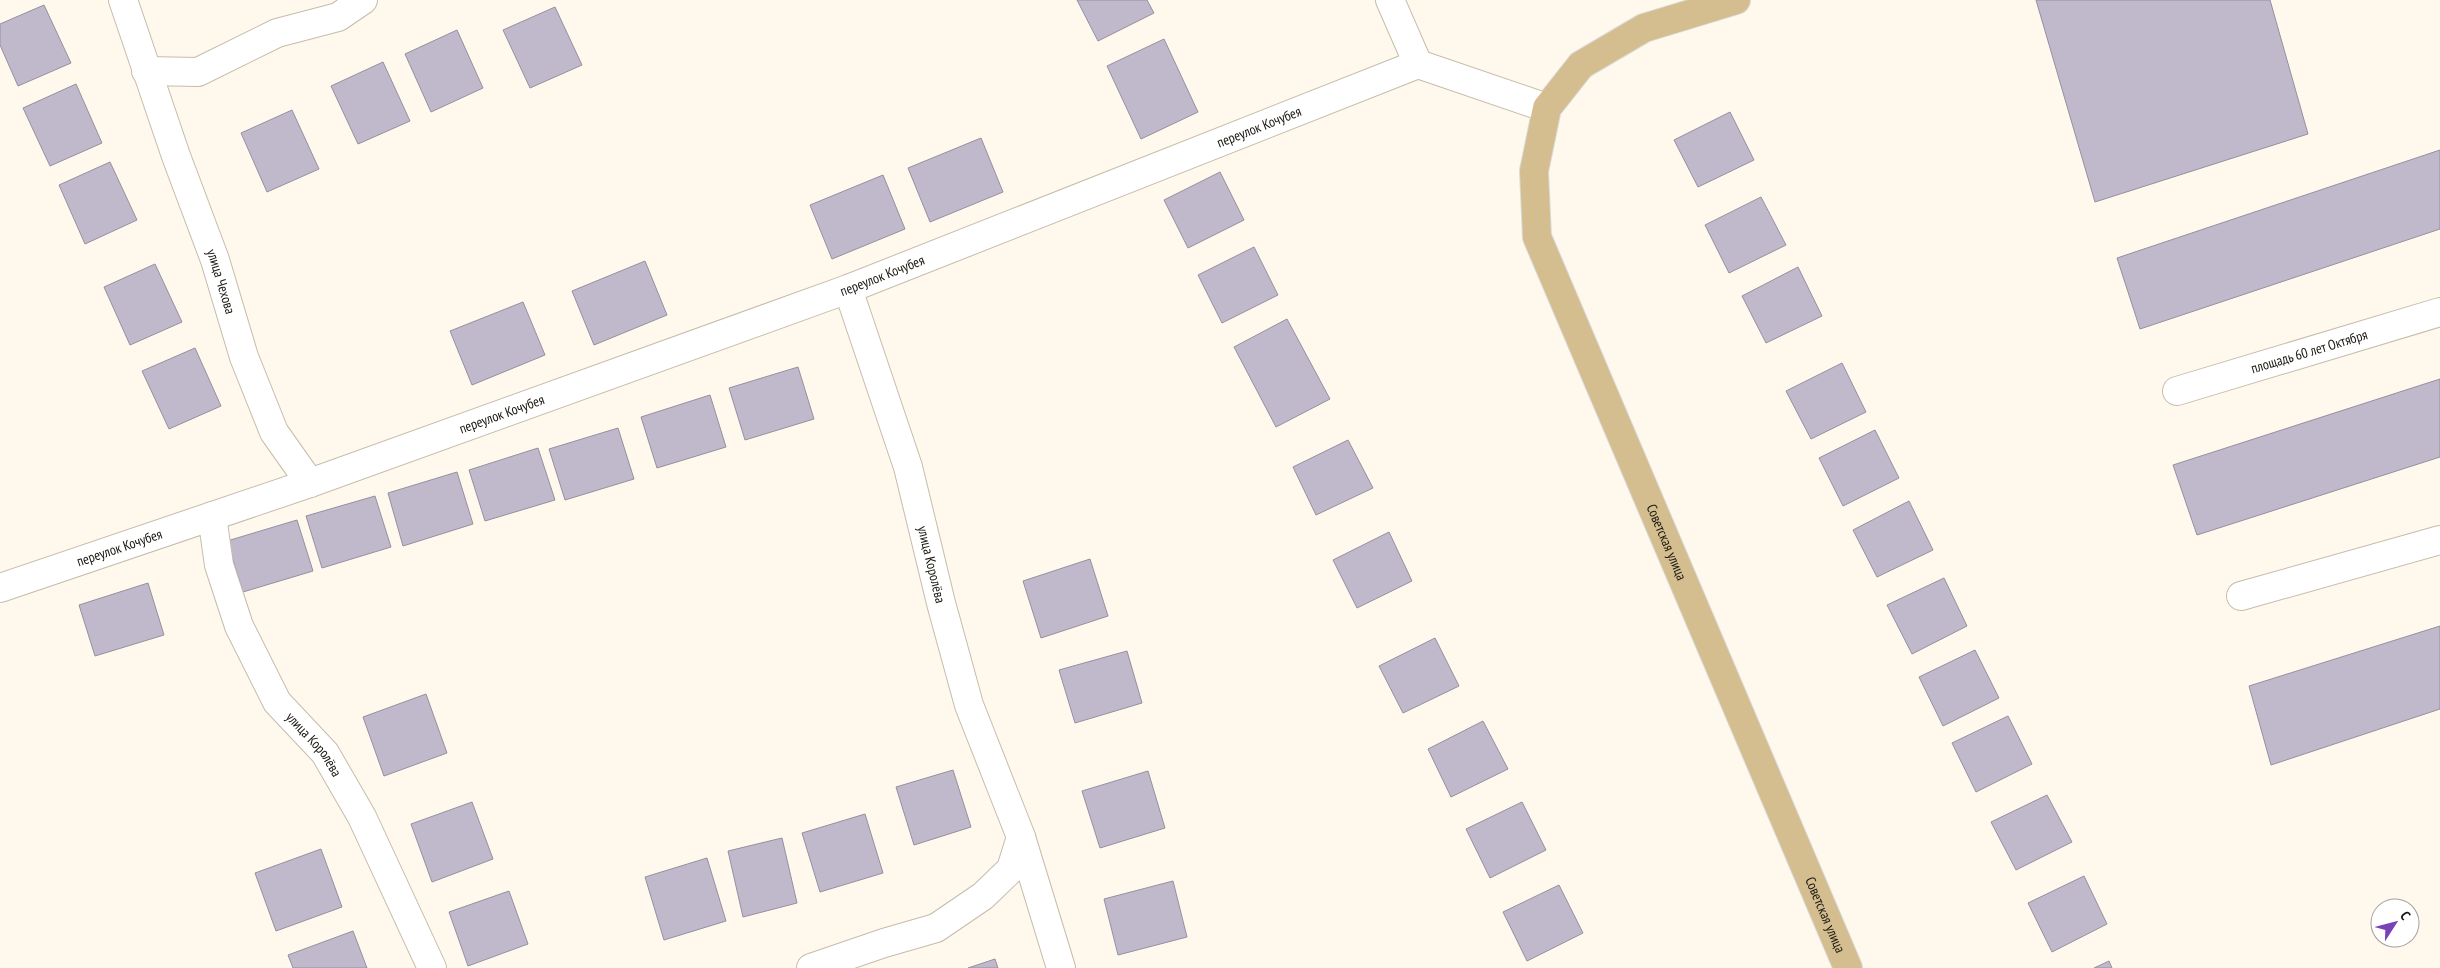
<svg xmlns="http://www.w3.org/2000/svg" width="2440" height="968" font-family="'PT Sans Narrow',sans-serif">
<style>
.building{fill:#c0b9cb;stroke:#958fa0}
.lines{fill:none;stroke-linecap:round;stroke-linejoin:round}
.minor-casing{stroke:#c6bcab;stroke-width:30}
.major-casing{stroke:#dadad9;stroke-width:30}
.minor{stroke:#fff;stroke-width:28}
.major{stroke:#d4be8f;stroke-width:28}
.labels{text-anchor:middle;stroke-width:4;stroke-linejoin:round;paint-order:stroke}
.street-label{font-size:14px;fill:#18150f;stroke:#fff}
</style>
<rect width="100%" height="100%" fill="#fef8ed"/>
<g class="building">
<polygon points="1077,0 1147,0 1154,13 1098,41"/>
<polygon points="2036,0 2270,0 2308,134 2095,202"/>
<polygon points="44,5 71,63 18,86 0,45 0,24"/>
<polygon points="555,7 582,65 530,88 503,30"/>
<polygon points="457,30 483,88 431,112 405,54"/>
<polygon points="1164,39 1198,112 1141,139 1107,66"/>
<polygon points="383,62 410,121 358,144 331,86"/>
<polygon points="76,84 102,143 50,166 23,108"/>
<polygon points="292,110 319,169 267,192 241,133"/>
<polygon points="1730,112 1754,160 1698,187 1674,140"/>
<polygon points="981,138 1003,192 930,222 908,168"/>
<polygon points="2440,150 2440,229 2140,329 2117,258"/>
<polygon points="110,162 137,220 85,244 59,185"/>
<polygon points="1220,172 1244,220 1188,248 1164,200"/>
<polygon points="883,175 905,229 832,259 810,205"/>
<polygon points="1761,197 1786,245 1729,273 1705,225"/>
<polygon points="1254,247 1278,295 1222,323 1198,275"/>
<polygon points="645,261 667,315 594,345 572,291"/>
<polygon points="155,264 182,322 130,345 104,287"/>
<polygon points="1798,267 1822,316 1766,343 1742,296"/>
<polygon points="523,302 545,355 472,385 450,331"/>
<polygon points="1287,319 1330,399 1276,427 1234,347"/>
<polygon points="195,348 221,406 169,429 142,371"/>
<polygon points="1842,363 1866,412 1811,439 1786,391"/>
<polygon points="798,367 814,419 745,440 729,388"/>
<polygon points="2440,379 2440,457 2197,535 2173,465"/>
<polygon points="710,395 726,447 657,468 641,417"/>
<polygon points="618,428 634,479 565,500 549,449"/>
<polygon points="1875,430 1899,478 1843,506 1819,458"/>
<polygon points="1348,440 1373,488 1316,515 1293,467"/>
<polygon points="538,448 555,500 485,521 469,470"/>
<polygon points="457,472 473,524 403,546 388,493"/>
<polygon points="375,496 391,547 322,568 306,516"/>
<polygon points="1909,501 1933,550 1877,577 1853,530"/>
<polygon points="297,520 313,571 243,592 227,541"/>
<polygon points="1389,532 1412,581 1357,608 1333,560"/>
<polygon points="1090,559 1108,616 1041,638 1023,581"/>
<polygon points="1944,578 1967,626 1912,654 1887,605"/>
<polygon points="148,583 164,635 95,656 79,605"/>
<polygon points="2440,626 2440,709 2271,765 2249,686"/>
<polygon points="1435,638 1459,686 1403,713 1379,666"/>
<polygon points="1975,650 1999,698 1943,726 1919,677"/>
<polygon points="1127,651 1142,703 1075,723 1059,670"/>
<polygon points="426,694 447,753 384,776 363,717"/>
<polygon points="2008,716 2032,764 1976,792 1952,743"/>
<polygon points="1483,721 1508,769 1451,797 1428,749"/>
<polygon points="953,770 971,827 914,845 896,787"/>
<polygon points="1148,771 1165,828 1100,848 1082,791"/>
<polygon points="2047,795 2072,842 2016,870 1991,822"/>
<polygon points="472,802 493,859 432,882 411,824"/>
<polygon points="1522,802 1546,850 1490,878 1466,829"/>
<polygon points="865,814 883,873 820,892 802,833"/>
<polygon points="782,838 797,903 743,917 728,851"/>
<polygon points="321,849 342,907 276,931 255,873"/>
<polygon points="707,858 726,921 664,940 645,877"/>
<polygon points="2084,876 2107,924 2052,952 2028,903"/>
<polygon points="1173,881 1187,937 1118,955 1104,899"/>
<polygon points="1559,885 1583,933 1527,961 1503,912"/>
<polygon points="509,891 528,944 468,966 449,912"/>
<polygon points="353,931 367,968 293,968 288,955"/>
<polygon points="995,959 998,968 968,968"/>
<polygon points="2109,961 2112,968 2094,968"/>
</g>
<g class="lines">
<g class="minor-casing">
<g id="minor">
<path id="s1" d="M 123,0 L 176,156 L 215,260 L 244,357 L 274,432 L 310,483"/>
<polyline points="1390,0 1418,64"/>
<polyline points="146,71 198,72 277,33 338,17 363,0"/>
<path id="s2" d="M 848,289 L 908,467 L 941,603 L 969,705 L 1021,837 L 1061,968"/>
<path id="s3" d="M 2177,391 L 2440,312"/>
<path id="s4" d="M 212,516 L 219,565 L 239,626 L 277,702 L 325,753 L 362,817 L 432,968"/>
<path id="s5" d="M 0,588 L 310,483 L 848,289 L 1418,64 L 1547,108"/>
<polyline points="2241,596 2440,540"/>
<polyline points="811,968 884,943 936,928 983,896 1011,869 1021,837"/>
</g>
</g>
<g class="major-casing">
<g id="major">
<path id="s6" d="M 1736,0 L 1644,28 L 1581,65 L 1547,108 L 1534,171 L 1537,237 L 1848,968"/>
</g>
</g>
<use href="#minor" class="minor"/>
<use href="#major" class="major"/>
</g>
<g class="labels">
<g class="street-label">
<text dy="5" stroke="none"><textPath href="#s5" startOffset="1341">переулок Кочубея</textPath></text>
<text dy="5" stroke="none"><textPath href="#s5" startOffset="936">переулок Кочубея</textPath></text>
<text dy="5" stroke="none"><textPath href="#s1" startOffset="298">улица Чехова</textPath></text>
<text dy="5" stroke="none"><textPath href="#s3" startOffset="138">площадь 60 лет Октября</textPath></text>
<text dy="5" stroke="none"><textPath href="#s5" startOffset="531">переулок Кочубея</textPath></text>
<text dy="5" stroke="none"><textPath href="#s6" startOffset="686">Советская улица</textPath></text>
<text dy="5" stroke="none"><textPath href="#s5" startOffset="126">переулок Кочубея</textPath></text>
<text dy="5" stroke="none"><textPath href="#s2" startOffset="288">улица Королёва</textPath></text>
<text dy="5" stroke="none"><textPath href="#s4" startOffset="255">улица Королёва</textPath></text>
<text dy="5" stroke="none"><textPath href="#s6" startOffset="1091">Советская улица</textPath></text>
</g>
</g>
<g transform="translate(2395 923) rotate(54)"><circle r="24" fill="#ffffff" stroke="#a3a19f"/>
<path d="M0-4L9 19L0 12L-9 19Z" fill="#7942b8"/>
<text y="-8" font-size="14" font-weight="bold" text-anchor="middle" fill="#18150f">С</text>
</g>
</svg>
